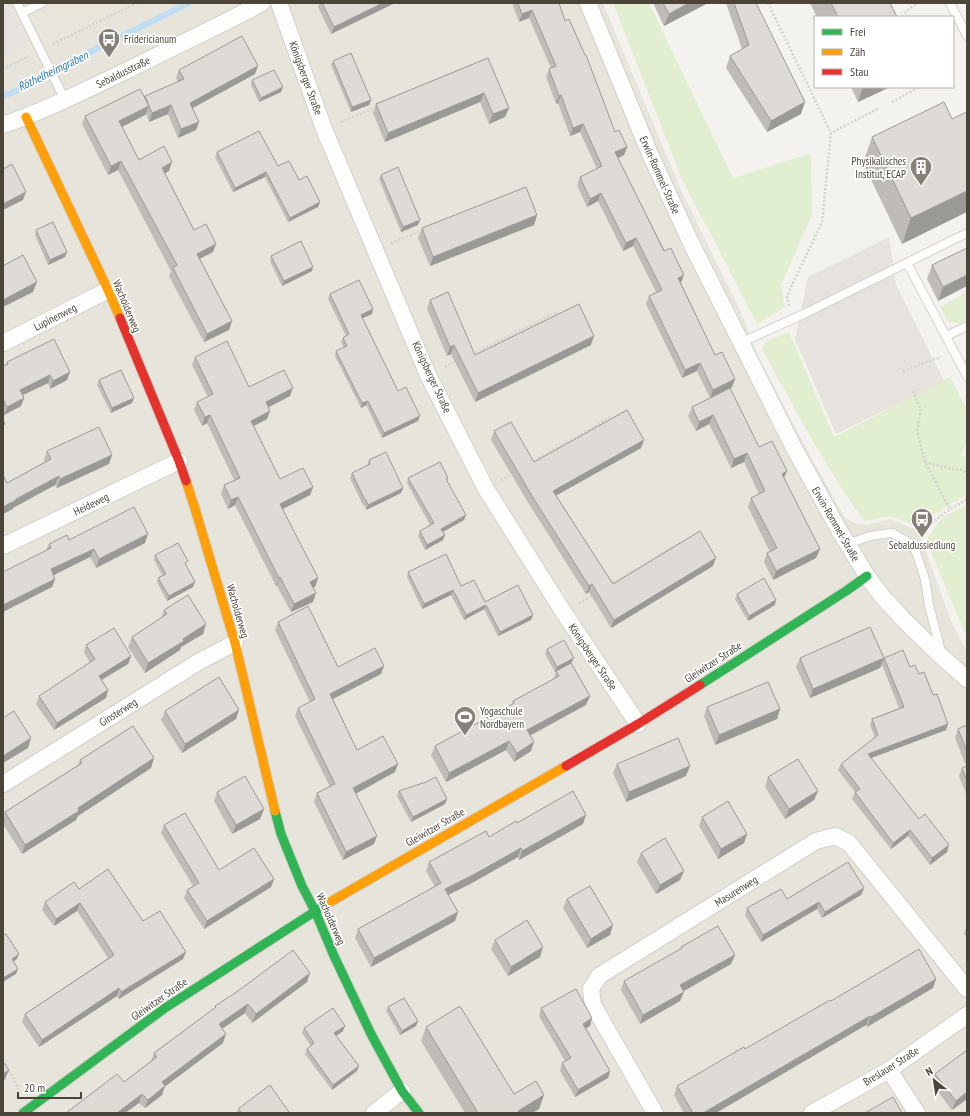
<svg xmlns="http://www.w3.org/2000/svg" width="970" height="1116" font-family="'PT Sans Narrow',sans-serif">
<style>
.residential{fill:#e7e4dc}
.education{fill:#eae5da}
.green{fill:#e1eecf}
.parking{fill:#e6e3df}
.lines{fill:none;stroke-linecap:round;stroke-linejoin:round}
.stream{stroke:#c0ddf1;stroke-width:6}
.lane-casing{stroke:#d2d0cb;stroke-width:10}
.street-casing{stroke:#d2d0cb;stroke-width:18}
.fast-casing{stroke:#d3cfc5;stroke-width:11}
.slow-casing{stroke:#d3cfc5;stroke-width:11}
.jam-casing{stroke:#d3cfc5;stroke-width:11}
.path{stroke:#d3d2cc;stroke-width:2.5;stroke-dasharray:2 2;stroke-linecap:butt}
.lane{stroke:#fdfdfc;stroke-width:8}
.street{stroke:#fdfdfc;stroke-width:16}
.fast{stroke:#30b455;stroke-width:9}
.slow{stroke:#ff9f0a;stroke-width:9}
.jam{stroke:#e5322d;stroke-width:9}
.wall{fill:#bfbcb8}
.shaded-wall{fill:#9b9996}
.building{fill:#dedbd6;stroke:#9b9996}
.labels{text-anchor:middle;stroke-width:3.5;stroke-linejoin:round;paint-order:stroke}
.poi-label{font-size:11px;fill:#4b4439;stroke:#fff;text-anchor:start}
.street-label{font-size:11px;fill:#4b4439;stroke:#fff}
.water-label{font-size:12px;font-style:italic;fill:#2e7ab2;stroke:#fff}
</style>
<rect width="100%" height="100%" fill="#f4f2ee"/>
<polygon class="residential" points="129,3 603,3 680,188 741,312 756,352 797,431 845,518 854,523 867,525 890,519 918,530 951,621 967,651 967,1113 3,1113 3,65"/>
<polygon class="education" points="3,3 129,3 3,65"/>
<g class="green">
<polygon points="613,3 649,3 733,178 811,153 812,215 781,285 785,307 757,324 682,179"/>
<polygon points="967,292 967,319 959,323 948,322 940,307"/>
<path d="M 789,332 L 834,437 L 950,377 L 967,410 L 967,440 L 961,454 L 967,458 L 967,494 L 916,526 L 890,516 L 864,521 C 825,467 794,407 762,349 L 766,341 Z"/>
<polygon points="967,505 967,638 926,540 943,517"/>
</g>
<g class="parking">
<polygon points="3,3 9,3 30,45 3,58"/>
<polygon points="889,237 896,285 944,381 836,434 795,339 808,277"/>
</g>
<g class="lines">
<polyline class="stream" points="3,96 19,90 40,77 189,3"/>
<g class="lane-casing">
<g id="lane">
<polyline points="17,3 65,100"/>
<polyline points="950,3 967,36"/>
<polyline points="22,13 42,3"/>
<polyline points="907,263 967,376"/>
<polyline points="946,336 967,326"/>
<polyline points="740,343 806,313 967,233"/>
<polyline points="848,544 870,536 892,533 908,542 916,552 925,579 929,605 941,652"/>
</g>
</g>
<g class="street-casing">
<g id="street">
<polyline points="279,3 324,129 428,375 486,489 564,613 638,724"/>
<polyline points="588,3 650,154 691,243 795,450 839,530 867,576 881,595 904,620 942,657 967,679"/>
<path d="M 3,125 C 45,111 85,90 126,71 C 171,48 217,27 262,3"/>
<polyline points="3,343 108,290"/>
<polyline points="3,546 179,461"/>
<polyline points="3,784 200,661 235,643"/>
<polyline points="889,1070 917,1113"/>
<polyline points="374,1113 402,1091"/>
<polyline points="655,1113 593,1005 591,989 599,976 816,841 835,836 849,843 967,989"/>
<polyline points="812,1113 889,1070 967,1015"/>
</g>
</g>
<g class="fast-casing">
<g id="fast">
<polyline points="700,685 846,591 867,576"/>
<polyline points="275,811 281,834 302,886 315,911 334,956 371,1034 402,1091 419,1113"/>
<polyline points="23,1113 165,1008 325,905"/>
</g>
</g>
<g class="slow-casing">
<g id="slow">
<polyline points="26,117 108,290 120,318"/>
<polyline points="186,481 196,512 235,643 275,811"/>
<polyline points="325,905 566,766"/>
</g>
</g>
<g class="jam-casing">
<g id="jam">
<polyline points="120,318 179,461 186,481"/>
<polyline points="566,766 638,724 700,685"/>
</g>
</g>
<g class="path">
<polyline points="768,3 831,133"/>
<path d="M 903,17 C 906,10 912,7 918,3"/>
<polyline points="53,44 137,3"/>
<polyline points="3,69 29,56"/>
<polyline points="892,102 919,87"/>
<polyline points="341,122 377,107"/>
<polyline points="391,243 423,230"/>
<polyline points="789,306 787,296 822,222 831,133 879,108"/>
<polyline points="472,354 558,312"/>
<polyline points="445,367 456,361"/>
<polyline points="903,371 941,357"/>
<polyline points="913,391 921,410 917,430 925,462 950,509"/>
<polyline points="532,462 611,417"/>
<polyline points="925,462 952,469 961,470 967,473"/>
<polyline points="501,480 514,473"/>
<polyline points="919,533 946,512 967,499"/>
<polyline points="610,585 683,541"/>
<polyline points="579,603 593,595"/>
<polyline points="3,1060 19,1089"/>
</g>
<use href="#lane" class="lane"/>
<use href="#street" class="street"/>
<use href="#fast" class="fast"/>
<use href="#slow" class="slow"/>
<use href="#jam" class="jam"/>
</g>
<g class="wall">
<polygon points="320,3 395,3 331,34 318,7"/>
<polygon points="512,3 559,3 565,21 615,132 627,147 624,155 618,158 681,283 715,355 735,379 732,387 730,389 759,447 784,478 820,549 816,558 773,580 764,562 767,553 770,552 748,507 751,498 759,494 744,462 731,468 709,424 696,431 688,416 692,407 710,398 697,371 682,378 646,304 649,296 656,292 633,246 623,251 598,201 587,207 577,185 580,177 597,169 580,132 570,136 558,103 556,104 546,77 549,69 551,68 529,18 519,22"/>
<polygon points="653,3 708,3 664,26"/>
<polygon points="726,3 756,3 801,114 767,132 726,68 730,56 742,49"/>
<polygon points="810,3 890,3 897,17 817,17"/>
<polygon points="488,58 505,117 489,124 480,102 385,142 373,113 376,104"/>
<polygon points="333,61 371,100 369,105 351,112 331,65"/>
<polygon points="258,66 255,74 193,108 199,122 196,130 178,138 168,114 149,122 146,114 145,115 122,127 139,160 169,171 165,173 194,230 213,252 200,259 232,321 229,330 204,342 169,276 171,271 118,170 108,175 82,124 85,116 144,97 145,96 178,82 176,78 179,70"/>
<polygon points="252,80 281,92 259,102 251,85"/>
<polygon points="851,87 890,87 858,102"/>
<polygon points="952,119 902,244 863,163 872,137"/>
<polygon points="217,152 278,166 299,180 320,202 318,207 288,222 265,177 233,192 215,157"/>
<polygon points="381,175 418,225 401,232 379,179"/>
<polygon points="537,215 534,225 430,266 418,238 422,228"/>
<polygon points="36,230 65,257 48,265 35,235"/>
<polygon points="967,248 938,301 927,279 932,265"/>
<polygon points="271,256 312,271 282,286 270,261"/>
<polygon points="330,294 372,314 362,318 398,391 418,421 382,438 366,405 361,408 335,356 336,351 344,348 341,342 343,338 346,336 328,299"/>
<polygon points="430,300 475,355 591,345 475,402 451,354 447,356 427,309"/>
<polygon points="195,357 249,387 290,396 269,407 267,419 254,426 280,479 313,487 310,495 283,509 318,578 315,587 313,588 313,602 291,612 277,586 276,586 235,505 228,509 221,494 224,485 234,480 207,423 202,426 194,410 197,402 208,397 192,365"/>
<polygon points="7,362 70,372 67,380 50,389 48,383 22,395 24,398 21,406 4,415 3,413 3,366 6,365"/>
<polygon points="99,380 132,403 111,413 97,385"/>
<polygon points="494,431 534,462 641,448 556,495 613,584 713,566 611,628 589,592 586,594 529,504 491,440"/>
<polygon points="47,451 112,455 109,464 57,488 55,485 13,508 13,509 3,514 3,475 7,483 45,462 44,460"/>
<polygon points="369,460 401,493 366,510 364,505 363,505 350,478 352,473 367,466"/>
<polygon points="408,478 448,478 447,481 464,520 443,532 445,535 443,540 425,550 418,536 420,531 430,525 407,483"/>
<polygon points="69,540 145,543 96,568 90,557 54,575 55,579 52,587 46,550 49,544"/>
<polygon points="155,555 186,566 193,587 167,601 157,582 158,578 162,575 154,560"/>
<polygon points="408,572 461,586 485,602 533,615 531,620 498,636 484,609 464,620 451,595 422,609 407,577"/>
<polygon points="737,594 775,605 748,621 735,599"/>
<polygon points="164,610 206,624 203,634 181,647 180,650 145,673 128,647 132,637 161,618"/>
<polygon points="278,622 338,667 381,674 333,699 357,750 395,772 355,794 374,844 343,860 314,802 317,793 330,787 295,716 298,708 310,702 275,630"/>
<polygon points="86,645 131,656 128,664 102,680 108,690 106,698 54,730 36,704 39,696 90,663 84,652"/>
<polygon points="547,649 572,662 571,663 590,696 586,705 530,736 531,751 514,762 506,750 446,782 431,755 435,746 512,705 513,701 554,679 556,671 555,672 545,654"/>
<polygon points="800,658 884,658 910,667 919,674 946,730 871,758 919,819 947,852 930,865 908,836 891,849 852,799 855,792 838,770 841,764 875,738 870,725 872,719 899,708 882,665 880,668 810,698 796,667"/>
<polygon points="707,707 780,709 777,719 715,745 704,716"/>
<polygon points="165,711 236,719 182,753 161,720"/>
<polygon points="967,725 967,796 959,776 962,768 966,766 955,738 958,729"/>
<polygon points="154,758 151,768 78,816 76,820 22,854 3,824 3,816 5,812 78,765 80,760"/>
<polygon points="617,764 686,776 626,802 613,773"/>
<polygon points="768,777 818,791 814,800 785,819 765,787"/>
<polygon points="399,791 445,804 411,822 397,796"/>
<polygon points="217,792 264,809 260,819 232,834 214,801"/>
<polygon points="702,817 747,834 744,843 718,859 699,826"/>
<polygon points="517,823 583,824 519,860 518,857 470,884 448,895 458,912 455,921 371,967 355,938 358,929 435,887 426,871 429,862 489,837"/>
<polygon points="164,825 219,870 274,879 271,887 204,929 184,898 187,890 193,886 161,833"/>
<polygon points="641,853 680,880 656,894 637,862"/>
<polygon points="864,888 861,895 822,918 817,909 761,942 745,915 747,908 787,899"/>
<polygon points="79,889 143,921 186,952 183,959 119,999 117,996 39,1047 22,1022 25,1014 108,958 77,911 54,926 42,910 45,902"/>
<polygon points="567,899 610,935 587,948 563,908"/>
<polygon points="967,925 967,938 964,934"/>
<polygon points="495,940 540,957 508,976 491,949"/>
<polygon points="681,947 735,955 731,964 683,991 680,1001 640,1024 621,990 624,981 681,949"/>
<polygon points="310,973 307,982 252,1023 245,1013 222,1029 223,1043 165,1086 162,1095 145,1108 139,1103 125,1113 66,1113 124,1082 151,1061 154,1053 215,1008 215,1006"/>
<polygon points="936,979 933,988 867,1027 866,1025 716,1113 684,1113 674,1095 677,1086 745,1049 831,1001"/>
<polygon points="388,1007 416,1026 400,1035 386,1011"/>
<polygon points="541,1008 590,1026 586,1028 610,1071 608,1078 575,1097 560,1071 562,1063 565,1061 539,1016"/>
<polygon points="426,1027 514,1094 544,1095 539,1109 532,1113 465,1113 421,1041"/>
<polygon points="304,1028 343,1031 336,1036 359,1066 357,1071 332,1090 305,1054 307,1049 311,1046 302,1033"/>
<polygon points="967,1050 967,1099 952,1110 932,1084 935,1074"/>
<polygon points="238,1109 289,1113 237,1113"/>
</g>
<g class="shaded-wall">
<polygon points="383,3 395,3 331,34 334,27"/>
<polygon points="689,3 708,3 664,26 669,14"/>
<polygon points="532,10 529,18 519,22 522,14"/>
<polygon points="258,66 255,74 187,111 190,103"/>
<polygon points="283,87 281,92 259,102 261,98"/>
<polygon points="863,87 890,87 858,102"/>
<polygon points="484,93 480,102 385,142 388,133"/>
<polygon points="561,95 558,103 556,104 559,96"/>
<polygon points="371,100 369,105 351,112 352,107"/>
<polygon points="805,102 801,114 767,132 771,121"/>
<polygon points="171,105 168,114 149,122 152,113"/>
<polygon points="149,106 145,115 116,130 119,121"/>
<polygon points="509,108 505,117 489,124 493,114"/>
<polygon points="199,122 196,130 178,138 181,129"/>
<polygon points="583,124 580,132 570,136 573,128"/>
<polygon points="627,147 624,155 612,161 615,152"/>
<polygon points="121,161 118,170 108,175 111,166"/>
<polygon points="172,162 169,171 159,177 162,168"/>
<polygon points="266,172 265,177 233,192 235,188"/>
<polygon points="967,191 967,212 902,244 911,218"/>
<polygon points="26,192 23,200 3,210 3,204"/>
<polygon points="601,193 598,201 587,207 590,199"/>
<polygon points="320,202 318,207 288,222 290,218"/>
<polygon points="537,215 534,225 430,266 433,257"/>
<polygon points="420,220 418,225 401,232 403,227"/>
<polygon points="636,238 633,246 623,251 626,243"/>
<polygon points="216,244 213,252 193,262 197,254"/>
<polygon points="67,252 65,257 48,265 50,260"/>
<polygon points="313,267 312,271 282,286 284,281"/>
<polygon points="684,275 681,283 678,278"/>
<polygon points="967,275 967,286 938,301 943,287"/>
<polygon points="37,282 33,292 3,307 3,300"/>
<polygon points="373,309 372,314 359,320 361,315"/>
<polygon points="232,321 229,330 204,342 207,334"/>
<polygon points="594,336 591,345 475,402 478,393"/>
<polygon points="454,345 451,354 447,356 450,347"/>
<polygon points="700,363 697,371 682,378 685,370"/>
<polygon points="70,372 67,380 50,389 53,381"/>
<polygon points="50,375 48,383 17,398 20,390"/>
<polygon points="735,379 732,387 710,398 713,390"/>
<polygon points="293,388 290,396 263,410 266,402"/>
<polygon points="24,398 21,406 4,415 7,407"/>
<polygon points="134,398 132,403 111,413 112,408"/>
<polygon points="368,401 366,405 361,408 362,403"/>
<polygon points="270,411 267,419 248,429 251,421"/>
<polygon points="210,415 207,423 202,426 205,417"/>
<polygon points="713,415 709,424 696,431 699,422"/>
<polygon points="420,416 418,421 382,438 384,433"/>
<polygon points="644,440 641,448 550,499 553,491"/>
<polygon points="747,453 744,462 731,468 734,459"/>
<polygon points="112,455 109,464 57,488 60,479"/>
<polygon points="787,471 783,480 782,474"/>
<polygon points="59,476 55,485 13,508 13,509 3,514 3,507"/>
<polygon points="313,487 310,495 277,512 280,504"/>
<polygon points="403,488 401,493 366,510 368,505"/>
<polygon points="238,497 235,505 228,509 231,500"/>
<polygon points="466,515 464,520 439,534 441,529"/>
<polygon points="148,534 145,543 96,568 99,559"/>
<polygon points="445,535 443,540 425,550 427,545"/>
<polygon points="94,549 90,557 48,578 51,569"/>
<polygon points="820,549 816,558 773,580 776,571"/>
<polygon points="716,558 713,566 611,628 614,620"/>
<polygon points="280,577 277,586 276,586 279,578"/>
<polygon points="318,578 315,587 307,591 310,582"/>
<polygon points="55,579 52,587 3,612 3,605"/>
<polygon points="195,582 193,587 167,601 169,596"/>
<polygon points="592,584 589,592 586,594 589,586"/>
<polygon points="453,590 451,595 422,609 424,604"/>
<polygon points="316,593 313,602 291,612 294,604"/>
<polygon points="776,600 775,605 748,621 749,616"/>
<polygon points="486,605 484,609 464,620 466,615"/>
<polygon points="533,615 531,620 498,636 500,632"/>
<polygon points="206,624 203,634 181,647 180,650 145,673 148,663 183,639"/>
<polygon points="131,656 128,664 96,683 99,676"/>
<polygon points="574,658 572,662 555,672 557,667"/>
<polygon points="884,658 880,668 810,698 813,689"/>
<polygon points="384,666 381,674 327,702 330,694"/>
<polygon points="108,690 106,698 54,730 57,723"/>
<polygon points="590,696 586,705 523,739 527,730"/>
<polygon points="780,709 777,719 715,745 719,735"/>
<polygon points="239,710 236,719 182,753 185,744"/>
<polygon points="948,724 946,730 866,760 868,754"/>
<polygon points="31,738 28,748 3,763 3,756"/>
<polygon points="509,741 506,750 446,782 449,773"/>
<polygon points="534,742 531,751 514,762 517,753"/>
<polygon points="154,758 151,768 78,816 76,820 22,854 25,845 78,808"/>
<polygon points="398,764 395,772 350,797 353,788"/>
<polygon points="690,766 686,776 626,802 629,792"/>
<polygon points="818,791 814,800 785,819 789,809"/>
<polygon points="447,799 445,804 411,822 413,817"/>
<polygon points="264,809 260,819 232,834 236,825"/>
<polygon points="586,815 583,824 519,860 522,851"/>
<polygon points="910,830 908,836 891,849 893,843"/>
<polygon points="747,834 744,843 718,859 721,849"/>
<polygon points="377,836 374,844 343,860 346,852"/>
<polygon points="949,845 947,852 930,865 932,858"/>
<polygon points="521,848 518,857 470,884 442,898 445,889"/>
<polygon points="684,871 680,880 656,894 660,885"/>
<polygon points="274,879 271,887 204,929 207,921"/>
<polygon points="864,888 861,895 822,918 825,912"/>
<polygon points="819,902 817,909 761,942 763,935"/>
<polygon points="80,903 77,911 54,926 56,919"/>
<polygon points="458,912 455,921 371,967 374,958"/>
<polygon points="613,925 610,935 587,948 591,939"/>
<polygon points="543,947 540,957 508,976 511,967"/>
<polygon points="186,952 183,959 119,999 121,992"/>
<polygon points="19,954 17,959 10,964 12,959"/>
<polygon points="735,955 731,964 677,995 680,985"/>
<polygon points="18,969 16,974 3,982 3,978"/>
<polygon points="310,973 307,982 252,1023 256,1014"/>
<polygon points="936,979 933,988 867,1027 871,1017"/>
<polygon points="119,988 117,996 39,1047 42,1040"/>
<polygon points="684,992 680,1001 640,1024 643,1015"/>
<polygon points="248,1004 245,1013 216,1033 219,1024"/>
<polygon points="870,1016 866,1025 716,1113 703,1113"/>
<polygon points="592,1018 590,1026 580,1031 583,1024"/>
<polygon points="418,1021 416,1026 400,1035 402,1031"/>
<polygon points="345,1026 343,1031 333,1038 334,1033"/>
<polygon points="226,1034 223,1043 159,1091 162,1082"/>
<polygon points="359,1066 357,1071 332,1090 333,1085"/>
<polygon points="9,1070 5,1079 3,1081 3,1074"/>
<polygon points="610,1071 608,1078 575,1097 578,1090"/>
<polygon points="165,1086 162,1095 145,1108 148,1100"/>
<polygon points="967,1092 967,1099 952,1110 956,1101"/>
<polygon points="142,1094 139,1103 125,1113 117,1113"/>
<polygon points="544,1095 539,1109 532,1113 517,1113 518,1111"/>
</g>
<g class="building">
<polygon points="322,3 383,3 334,27"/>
<polygon points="518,3 559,3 565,21 569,19 585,55 586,55 615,132 619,130 627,147 615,152 664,251 671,248 676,259 684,275 678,278 715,355 722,352 735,379 713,390 700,363 685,370 649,296 662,290 636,238 626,243 601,193 590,199 580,177 602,166 583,124 573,128 561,95 559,96 549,69 556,66 532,10 522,14"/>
<polygon points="663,3 689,3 669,14"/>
<polygon points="734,3 756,3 805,102 771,121 730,56 749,45"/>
<polygon points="831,3 890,3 897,17 838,17"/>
<polygon points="242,36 258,66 190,103 199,122 181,129 171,105 152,113 145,96 184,79 179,70"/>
<polygon points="351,53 371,100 352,107 333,61"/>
<polygon points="488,58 509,108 493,114 484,93 388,133 376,104"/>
<polygon points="274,70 283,87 261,98 252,80"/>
<polygon points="140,89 149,106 119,121 139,160 164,146 172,162 162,168 194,230 206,224 216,244 197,254 232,321 207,334 173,268 177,265 121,161 111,166 85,116"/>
<polygon points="944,102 952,119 967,112 967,191 911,218 872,137"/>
<polygon points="259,131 278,166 289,161 299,180 307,176 320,202 290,218 266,172 235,188 217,152"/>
<polygon points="12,164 26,192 3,204 3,169"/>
<polygon points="398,167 420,220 403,227 381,175"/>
<polygon points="526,187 537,215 433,257 422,228"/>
<polygon points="53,222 67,252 50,260 36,230"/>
<polygon points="301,241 313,267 284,281 271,256"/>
<polygon points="967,248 967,275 943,287 932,265"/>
<polygon points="23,255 37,282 3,300 3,266"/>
<polygon points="359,280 373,309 361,315 398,391 406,387 420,416 384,433 368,401 362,403 336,351 347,346 343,338 349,334 330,294"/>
<polygon points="448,292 475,355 579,304 594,336 478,393 454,345 450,347 430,300"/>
<polygon points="54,339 70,372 53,381 50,375 20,390 24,398 7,407 3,399 3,366 8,364 7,362"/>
<polygon points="227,341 249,387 284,370 293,388 266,402 270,411 251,421 280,479 303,468 313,487 280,504 318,578 310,582 316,593 294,604 280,577 279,578 238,497 231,500 224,485 240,478 210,415 205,417 197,402 213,394 195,357"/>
<polygon points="121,370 134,398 112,408 99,380"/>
<polygon points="730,388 759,447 772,441 787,471 782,474 820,549 776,571 767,553 777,548 751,498 765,491 747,453 734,459 713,415 699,422 692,407"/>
<polygon points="627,410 644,440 553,491 613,584 700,531 716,558 614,620 592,584 589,586 532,496 494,431 511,422 534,462"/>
<polygon points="3,420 5,424 3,425"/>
<polygon points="99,427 112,455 60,479 59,476 16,499 16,500 3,507 3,475 7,483 51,459 47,451"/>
<polygon points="386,452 403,488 368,505 366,500 365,500 352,473 370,464 369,460"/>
<polygon points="440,462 448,478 446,479 466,515 441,529 445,535 427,545 420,531 434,523 408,478"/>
<polygon points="134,507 148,534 99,559 94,549 51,569 55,579 3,605 3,572 51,548 49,544 67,535 69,540"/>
<polygon points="178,543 188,561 185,563 195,582 169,596 158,578 166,574 155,555"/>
<polygon points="446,554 461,586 474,580 485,602 518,585 533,615 500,632 486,605 466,615 453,590 424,604 408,572"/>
<polygon points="764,578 776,600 749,616 737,594"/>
<polygon points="188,595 206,624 183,639 184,641 148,663 132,637 167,614 164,610"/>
<polygon points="308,606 338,667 375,648 384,666 330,694 357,750 383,736 398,764 353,788 377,836 346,852 317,793 335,784 298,708 315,699 278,622"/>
<polygon points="870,627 884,658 813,689 800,658"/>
<polygon points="114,628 131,656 99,676 108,690 57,723 39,696 95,659 86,645"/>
<polygon points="564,640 574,658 557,667 547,649"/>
<polygon points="903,650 910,667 915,665 919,674 924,672 933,695 937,694 948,724 868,754 919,819 925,814 949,845 932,858 910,830 893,843 855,792 860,789 841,764 878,735 872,719 904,707 884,658"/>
<polygon points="571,663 590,696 527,730 534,742 517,753 509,741 449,773 435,746 514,703 513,701 559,676 556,671"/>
<polygon points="219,677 239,710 185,744 165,711"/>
<polygon points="768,682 780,709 719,735 707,707"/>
<polygon points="14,711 31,738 3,756 3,718"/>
<polygon points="967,725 967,751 958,729"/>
<polygon points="133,726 154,758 78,808 79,811 25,845 5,812 82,763 80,760"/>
<polygon points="678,738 690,766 629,792 617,764"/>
<polygon points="798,759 818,791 789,809 768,777"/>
<polygon points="967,766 967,780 962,768"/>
<polygon points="245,776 264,809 236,825 217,792"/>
<polygon points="436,777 447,799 413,817 399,791 426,782"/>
<polygon points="573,791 586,815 522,851 521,848 473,875 445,889 458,912 374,958 358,929 441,883 429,862 486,831 489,837 516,821 517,823"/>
<polygon points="728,801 747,834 721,849 702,817"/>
<polygon points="185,813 219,870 254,848 274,879 207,921 187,890 199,883 164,825"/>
<polygon points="665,838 684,871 660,885 641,853"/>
<polygon points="848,862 864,888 825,912 819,902 763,935 747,908 781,889 787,899"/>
<polygon points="108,869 143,921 160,911 186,952 121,992 119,988 42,1040 25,1014 114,955 80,903 56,919 45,902 74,882 79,889"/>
<polygon points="590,886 613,925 591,939 567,899"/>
<polygon points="527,920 543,947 511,967 495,940"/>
<polygon points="718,926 735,955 680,985 684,992 643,1015 624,981 682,948 681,947"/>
<polygon points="6,934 19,954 12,959 18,969 3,978 3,935"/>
<polygon points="919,949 936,979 871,1017 870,1016 703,1113 693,1113 677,1086 744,1047 745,1049 830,1000 831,1001"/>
<polygon points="293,950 310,973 256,1014 248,1004 219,1024 226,1034 162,1082 165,1086 148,1100 142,1094 117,1113 66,1113 117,1074 124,1082 157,1057 154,1053 216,1007 215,1006 238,991"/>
<polygon points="576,989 592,1018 583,1024 610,1071 578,1090 562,1063 571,1058 541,1008"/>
<polygon points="404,998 418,1021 402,1031 388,1007"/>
<polygon points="460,1006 514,1094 536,1081 544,1095 518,1111 519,1113 478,1113 426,1027"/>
<polygon points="333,1008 345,1026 334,1033 359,1066 333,1085 307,1049 314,1043 304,1028"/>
<polygon points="967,1050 967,1092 956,1101 935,1074"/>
<polygon points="3,1062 9,1070 3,1074"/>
<polygon points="270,1085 289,1112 288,1113 242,1113 238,1109"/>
<polygon points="893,1097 902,1113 865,1113"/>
</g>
<defs>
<g id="bus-pin" transform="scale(1.15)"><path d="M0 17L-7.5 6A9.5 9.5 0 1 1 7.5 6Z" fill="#868178" stroke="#fff"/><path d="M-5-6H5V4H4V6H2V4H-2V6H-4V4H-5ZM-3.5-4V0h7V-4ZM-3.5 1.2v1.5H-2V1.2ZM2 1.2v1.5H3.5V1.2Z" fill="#fff"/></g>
<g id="building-pin" transform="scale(1.15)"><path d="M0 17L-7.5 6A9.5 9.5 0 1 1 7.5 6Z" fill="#868178" stroke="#fff"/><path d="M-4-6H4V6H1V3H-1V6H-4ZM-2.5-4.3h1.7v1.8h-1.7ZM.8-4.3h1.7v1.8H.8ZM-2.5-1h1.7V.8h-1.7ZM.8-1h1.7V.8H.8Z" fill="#fff"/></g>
<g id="stadium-pin" transform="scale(1.15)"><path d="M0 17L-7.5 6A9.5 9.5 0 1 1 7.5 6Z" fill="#868178" stroke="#fff"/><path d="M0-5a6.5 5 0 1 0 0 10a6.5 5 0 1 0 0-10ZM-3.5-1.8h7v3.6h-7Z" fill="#fff"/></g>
</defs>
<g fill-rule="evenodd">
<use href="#bus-pin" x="109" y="39"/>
<use href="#building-pin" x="921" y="167"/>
<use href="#bus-pin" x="922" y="519"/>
<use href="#stadium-pin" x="465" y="717"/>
</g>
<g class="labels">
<g class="poi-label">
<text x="124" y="43">Fridericianum</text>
<text x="906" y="165" text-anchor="end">Physikalisches<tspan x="906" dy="13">Institut, ECAP</tspan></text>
<text x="922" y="549" text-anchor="middle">Sebaldussiedlung</text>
<text x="480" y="715">Yogaschule<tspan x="480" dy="13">Nordbayern</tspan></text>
</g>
<g class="street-label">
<text transform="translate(123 72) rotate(-26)" y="4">Sebaldusstraße</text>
<text transform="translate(306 78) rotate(70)" y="4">Königsberger Straße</text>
<text transform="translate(660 175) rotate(66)" y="4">Erwin-Rommel-Straße</text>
<text transform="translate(127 306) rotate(67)" y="4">Wacholderweg</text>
<text transform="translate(55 317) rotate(-27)" y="4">Lupinenweg</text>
<text transform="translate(432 377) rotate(65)" y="4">Königsberger Straße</text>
<text transform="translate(91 504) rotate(-26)" y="4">Heideweg</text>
<text transform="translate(836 524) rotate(60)" y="4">Erwin-Rommel-Straße</text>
<text transform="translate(238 611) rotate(74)" y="4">Wacholderweg</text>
<text transform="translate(593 657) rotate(56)" y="4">Königsberger Straße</text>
<text transform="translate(713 662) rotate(-33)" y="4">Gleiwitzer Straße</text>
<text transform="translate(118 712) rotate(-32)" y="4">Ginsterweg</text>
<text transform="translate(435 827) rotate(-30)" y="4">Gleiwitzer Straße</text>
<text transform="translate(736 891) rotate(-32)" y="4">Masurenweg</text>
<text transform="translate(331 919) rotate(66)" y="4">Wacholderweg</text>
<text transform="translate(159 999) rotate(-35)" y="4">Gleiwitzer Straße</text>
<text transform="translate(891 1066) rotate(-32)" y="4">Breslauer Straße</text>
</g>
<g class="water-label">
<text transform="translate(53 71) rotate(-26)" y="4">Röthelheimgraben</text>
</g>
</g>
<rect width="970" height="1116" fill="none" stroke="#4b4439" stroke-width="8"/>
<rect x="814" y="16" width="140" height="72" fill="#ffffff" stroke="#b7b4b0"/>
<rect x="822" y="29" width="20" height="6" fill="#30b455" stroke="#b7b4b0"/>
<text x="850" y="36" font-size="12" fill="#4b4439">Frei</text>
<rect x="822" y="49" width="20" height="6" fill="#ff9f0a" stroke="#b7b4b0"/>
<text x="850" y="56" font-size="12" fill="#4b4439">Zäh</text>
<rect x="822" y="69" width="20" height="6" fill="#e5322d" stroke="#b7b4b0"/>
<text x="850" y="76" font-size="12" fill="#4b4439">Stau</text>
<g transform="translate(934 1080) rotate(330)" stroke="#ffffff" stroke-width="3" paint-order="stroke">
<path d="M0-3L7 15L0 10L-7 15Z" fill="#4b4439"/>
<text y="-6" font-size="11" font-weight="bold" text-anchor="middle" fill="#4b4439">N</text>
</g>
<path d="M18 1092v6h63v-6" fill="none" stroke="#4b4439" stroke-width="2"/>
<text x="24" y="1092" font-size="12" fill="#4b4439" stroke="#ffffff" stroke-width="3" paint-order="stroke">20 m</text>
</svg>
